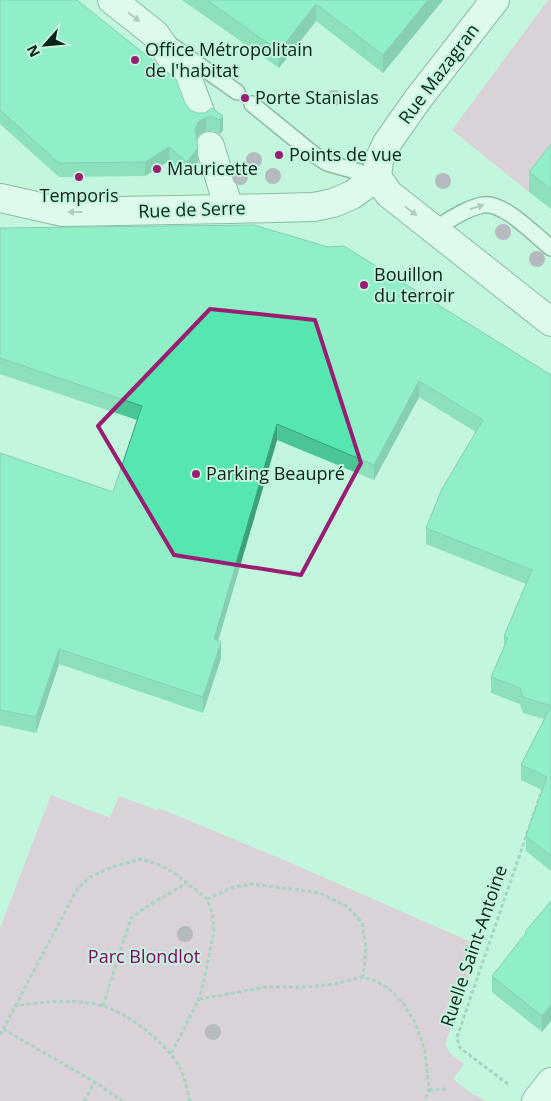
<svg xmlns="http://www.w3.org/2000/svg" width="551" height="1101" font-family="'Open Sans',sans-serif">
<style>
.green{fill:#f5a7d4}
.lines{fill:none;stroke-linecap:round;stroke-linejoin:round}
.lane-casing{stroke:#477762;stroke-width:18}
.street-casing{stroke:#477762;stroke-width:30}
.secondary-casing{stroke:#477762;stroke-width:30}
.path{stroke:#85ae9b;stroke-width:3;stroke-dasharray:4 2.5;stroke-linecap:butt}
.lane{stroke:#fff;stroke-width:15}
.street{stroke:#fff;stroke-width:28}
.secondary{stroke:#fff;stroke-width:28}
.tree{fill:#a3719a}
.wall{fill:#4ac696}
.shaded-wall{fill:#3ca17a}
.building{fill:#56e6af;stroke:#3ca17a}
.oneway{fill:#939c98}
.marked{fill:none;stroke:#9a1c73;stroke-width:4;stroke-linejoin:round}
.poi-dot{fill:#9a1c73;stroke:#c2f5dd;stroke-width:2}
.labels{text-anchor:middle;stroke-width:4;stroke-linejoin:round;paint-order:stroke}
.poi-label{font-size:18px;fill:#0e2219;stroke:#c2f5dd;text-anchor:start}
.street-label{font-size:18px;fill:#0e2219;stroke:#c2f5dd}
.park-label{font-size:18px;fill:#890564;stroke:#c2f5dd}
</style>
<rect width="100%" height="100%" fill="#c2f5dd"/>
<g class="green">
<polygon points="548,0 551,0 551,164 529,192 452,130"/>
<polygon points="51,795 110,818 119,796 157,810 159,808 291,863 480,946 445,1045 451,1054 464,1064 453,1079 475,1096 476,1095 485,1101 0,1101 0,928"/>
</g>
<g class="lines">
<g class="lane-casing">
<g id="lane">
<polyline points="171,45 237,92"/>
<polyline points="252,104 312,153 327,163 377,177"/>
<path d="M 434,229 C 450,220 466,208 483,205 C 503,201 536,236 551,248"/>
</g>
</g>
<g class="street-casing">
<g id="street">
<polyline points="0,198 63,212 229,209"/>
<polyline points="536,1101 551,1082"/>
</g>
</g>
<g class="secondary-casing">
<g id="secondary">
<polyline points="112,0 155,34 190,85 200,112"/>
<polyline points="210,146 229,209 314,207 333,203 352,195 377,177"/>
<polyline points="377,177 389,194 551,322"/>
<polyline points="377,177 379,160 387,143 418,99 495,0"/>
</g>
</g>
<g class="path">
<polyline points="207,899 233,887 253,884 320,893 348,907 362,923 366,947 363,977"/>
<polyline points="199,999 267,987 308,987 334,984 363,977 376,981 388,988 403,1003 415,1022 425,1051 429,1090 425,1101"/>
<path d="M 14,1006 C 43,1002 74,998 103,1006 C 129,1014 167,1043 180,1068 C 185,1078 187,1090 190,1101"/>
<polyline points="103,1006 131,918 146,907 187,883"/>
<polyline points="3,1029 95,1082 122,1101"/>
<polyline points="0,1035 77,889 90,877 112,867 141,859 160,865 176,874 207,899 212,913 214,931 204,980 199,999 171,1054"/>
<polyline points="508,1084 460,1048 457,1037 543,787"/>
<polyline points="429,1090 447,1089"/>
<polyline points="84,1101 95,1082"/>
</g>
<use href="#lane" class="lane"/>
<use href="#street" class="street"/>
<use href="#secondary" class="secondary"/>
</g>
<g class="tree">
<circle cx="334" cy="98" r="8"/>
<circle cx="254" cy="160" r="8"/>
<circle cx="273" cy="176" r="8"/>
<circle cx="240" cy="177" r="8"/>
<circle cx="443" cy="181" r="8"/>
<circle cx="503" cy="232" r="8"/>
<circle cx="537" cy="259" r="8"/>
<circle cx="185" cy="934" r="8"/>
<circle cx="213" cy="1032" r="8"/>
</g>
<g class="wall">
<polygon points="0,0 185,103 190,110 197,113 223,116 223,130 220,134 213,131 206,131 198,136 197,139 198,162 187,176 169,161 145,176 59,177 0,124"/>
<polygon points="182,0 443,0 383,73 316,21 279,68"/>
<polygon points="551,144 551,209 529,192 529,172"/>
<polygon points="0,228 551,375 551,871 526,851 526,836 542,790 521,780 521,765 544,719 523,713 520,704 491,693 491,677 504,646 504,636 526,584 426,544 426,528 476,432 419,397 374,480 277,440 218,641 221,658 203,713 59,664 36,733 0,725 0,453 113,492 137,420 0,374"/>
<polygon points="551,901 542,1032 492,992 492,976 525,935 525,932"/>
</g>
<g class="shaded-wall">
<polygon points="428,0 443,0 383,73 383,55"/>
<polygon points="316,4 316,21 279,68 279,51"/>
<polygon points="223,116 223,130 220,134 220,120"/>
<polygon points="206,117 206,131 198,136 195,143 195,129 198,122"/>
<polygon points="169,147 169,161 145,176 145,162"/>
<polygon points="198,148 198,162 187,176 187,162"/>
<polygon points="419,381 419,397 374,480 374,465"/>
<polygon points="277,424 277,440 214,655 214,639"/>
<polygon points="221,642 221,658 203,713 203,697"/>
<polygon points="59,649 59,664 36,733 36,717"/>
<polygon points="551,1005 551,1021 542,1032 542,1016"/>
</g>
<g class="building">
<polygon points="0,0 77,0 176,79 185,103 190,110 197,113 205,113 212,108 223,116 220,120 213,117 206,117 198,122 195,129 198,148 187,162 169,147 145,162 59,163 0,110"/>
<polygon points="207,0 428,0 383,55 316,4 279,51"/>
<polygon points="551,144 551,189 529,172"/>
<polygon points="254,225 328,247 344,246 551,375 551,856 526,836 547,777 521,765 551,706 523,697 520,688 491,677 508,638 504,636 532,570 426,528 442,489 483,420 419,381 374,465 277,424 214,639 221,642 203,697 59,649 36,717 0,710 0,453 113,492 142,406 0,358 0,228"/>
<polygon points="551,901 551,1005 542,1016 492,976 526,933 525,932"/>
</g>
<defs><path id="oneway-solid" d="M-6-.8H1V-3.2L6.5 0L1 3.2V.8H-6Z" transform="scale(1.25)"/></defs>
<g class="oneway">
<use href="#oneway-solid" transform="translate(134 17) rotate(38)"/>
<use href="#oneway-solid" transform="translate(477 207) rotate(-17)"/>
<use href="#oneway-solid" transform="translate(411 211) rotate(37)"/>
<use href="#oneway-solid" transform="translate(75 212) rotate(180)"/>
</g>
<path d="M0 0H551V1101H0ZM 210,309 L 315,320 L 361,463 L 301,575 L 174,555 L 98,426 Z" fill="#c2f5dd" fill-opacity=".55" fill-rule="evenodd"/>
<path class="marked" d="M 210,309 L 315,320 L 361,463 L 301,575 L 174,555 L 98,426 Z"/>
<g class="poi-dot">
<circle cx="135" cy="60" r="5"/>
<circle cx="245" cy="98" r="5"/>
<circle cx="279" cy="155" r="5"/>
<circle cx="157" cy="169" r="5"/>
<circle cx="79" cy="177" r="5"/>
<circle cx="364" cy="285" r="5"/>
<circle cx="196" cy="474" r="5"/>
</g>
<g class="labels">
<g class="poi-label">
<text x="145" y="56">Office Métropolitain<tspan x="145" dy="21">de l'habitat</tspan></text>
<text x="255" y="104">Porte Stanislas</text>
<text x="289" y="161">Points de vue</text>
<text x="167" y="175">Mauricette</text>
<text x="79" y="202" text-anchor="middle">Temporis</text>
<text x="374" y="281">Bouillon<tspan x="374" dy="21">du terroir</tspan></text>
<text x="206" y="480">Parking Beaupré</text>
</g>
<g class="street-label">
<text transform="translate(439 74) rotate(-53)" y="6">Rue Mazagran</text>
<text transform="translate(192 210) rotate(-2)" y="6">Rue de Serre</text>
<text transform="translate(474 946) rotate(-71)" y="6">Ruelle Saint-Antoine</text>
</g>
<g class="park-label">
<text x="144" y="963">Parc Blondlot</text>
</g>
</g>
<g transform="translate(45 45) rotate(243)" stroke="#c2f5dd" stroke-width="4" paint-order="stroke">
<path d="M0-4L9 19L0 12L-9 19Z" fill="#0e2219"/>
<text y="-8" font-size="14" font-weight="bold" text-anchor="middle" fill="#0e2219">N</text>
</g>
</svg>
